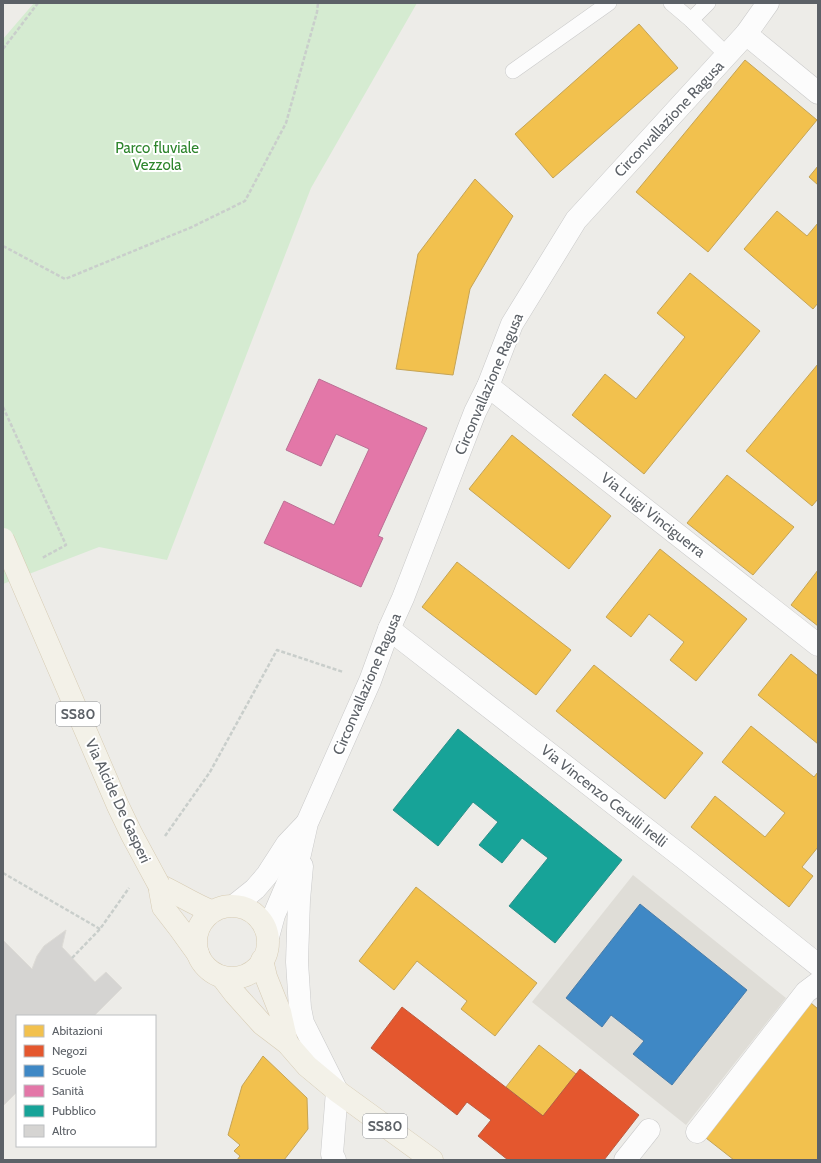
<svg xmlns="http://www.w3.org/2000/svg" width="821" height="1163" font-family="Cabin,sans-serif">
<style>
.education{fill:#dfddd7}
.green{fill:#d5ebd1}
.homes{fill:#f2c14e;stroke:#c5a456}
.shops{fill:#e4572e;stroke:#bb5a3f}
.schools{fill:#3f88c5;stroke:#487ca9}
.health{fill:#e377a8;stroke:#ba7094}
.public{fill:#17a398;stroke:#2c8f89}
.building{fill:#d5d4d2;stroke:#dddbd6}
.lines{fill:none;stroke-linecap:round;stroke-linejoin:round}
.lane-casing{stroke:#cacaca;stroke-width:16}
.street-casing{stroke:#cacaca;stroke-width:23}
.secondary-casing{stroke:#c9c9c9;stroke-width:23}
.primary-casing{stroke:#d7ccb4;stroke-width:23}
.path{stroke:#c9cecb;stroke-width:2.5;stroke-dasharray:4 2;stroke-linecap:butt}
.lane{stroke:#fcfcfc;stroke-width:15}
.street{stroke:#fcfcfc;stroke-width:22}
.secondary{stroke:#fcfcfc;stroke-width:22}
.primary{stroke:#f3f1e8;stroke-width:22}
.primary-bridge-casing{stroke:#d7ccb4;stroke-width:23;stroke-linecap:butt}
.primary-bridge{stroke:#f3f1e8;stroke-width:22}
.labels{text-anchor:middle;stroke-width:4;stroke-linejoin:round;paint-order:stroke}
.shield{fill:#fff;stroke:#8d9095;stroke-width:1}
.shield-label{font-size:14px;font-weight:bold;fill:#5c6167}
.street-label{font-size:15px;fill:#5c6167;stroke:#fff}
.park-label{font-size:15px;fill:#2e852d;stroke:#fff}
</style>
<rect width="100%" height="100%" fill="#edece8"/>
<polygon class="education" points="633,875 786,998 686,1125 532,1002"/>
<polygon class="green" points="34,3 417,3 311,188 167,560 99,547 3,584 3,39"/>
<g class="homes">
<polygon points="639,24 678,68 553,178 515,134"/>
<polygon points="745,60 817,120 708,252 636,192"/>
<polygon points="818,166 818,185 809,177"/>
<polygon points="475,179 513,216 470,289 453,375 396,369 418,254"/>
<polygon points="777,211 807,236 818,223 818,303 813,309 744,249"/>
<polygon points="690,273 760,331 644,474 572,415 605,374 636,399 685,337 657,313"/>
<polygon points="818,364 818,499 812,506 746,451"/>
<polygon points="512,435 611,516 569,569 469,489"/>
<polygon points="727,475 794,527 753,575 687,523"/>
<polygon points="660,549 747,619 696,681 670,660 684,642 649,614 631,637 606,617"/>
<polygon points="457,562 571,650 536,695 422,607"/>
<polygon points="818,570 818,626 791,605"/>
<polygon points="791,654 818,676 818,744 758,695"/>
<polygon points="594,665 703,753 665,799 556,711"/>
<polygon points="751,726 814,777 818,772 818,847 802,867 813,876 789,907 691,827 715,796 765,837 785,813 722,762"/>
<polygon points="416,887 537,983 495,1036 461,1009 467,1001 417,961 394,990 359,961"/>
<polygon points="811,1003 818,1009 818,1160 734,1160 706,1138"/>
<polygon points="539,1045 576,1074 543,1116 506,1087"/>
<polygon points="263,1056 307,1098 308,1129 284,1160 237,1160 240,1156 234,1151 240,1145 228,1135 242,1086"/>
</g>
<polygon class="shops" points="402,1007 543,1116 580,1069 639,1115 604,1160 508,1160 478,1136 491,1120 467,1102 457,1115 371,1048"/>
<polygon class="schools" points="640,904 747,990 672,1085 633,1054 644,1041 611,1015 602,1027 566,998"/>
<polygon class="health" points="319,379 427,428 378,536 383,538 361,587 264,543 284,501 334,525 369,449 336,434 321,466 286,450"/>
<polygon class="public" points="458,729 622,860 555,943 509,906 548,858 522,838 502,863 479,845 498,822 473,802 438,846 393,810"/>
<polygon class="building" points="66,930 62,947 95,982 106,972 122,988 94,1016 17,1016 17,1092 3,1106 3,940 32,969 37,956 44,946"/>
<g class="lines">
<g class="lane-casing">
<g id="lane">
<polyline points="671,3 691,20 727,55"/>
<polyline points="691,20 708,3"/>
<polyline points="513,71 609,3"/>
</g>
</g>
<g class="street-casing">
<g id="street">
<polyline points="746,34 818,93"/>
<polyline points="488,386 818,645"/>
<polyline points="389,629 690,863 818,965"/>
<polyline points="697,1132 806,992 818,983"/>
<polyline points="335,1160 332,1154 337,1091"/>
<polyline points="625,1160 649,1130"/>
</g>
</g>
<g class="secondary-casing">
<g id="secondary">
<polyline points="302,866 299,900 297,962 300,1008 303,1023 337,1091"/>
<polyline points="235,905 255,889 267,875 287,844 306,824"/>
<polyline points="268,937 274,915 300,854 307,823 370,681 389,629 403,598 475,412 488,386 512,324 576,220 746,34 768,3"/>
</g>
</g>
<g class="primary-casing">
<g id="primary">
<polyline points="159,885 163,907 180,929 198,954"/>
<path d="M 159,885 C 177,893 193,904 211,911"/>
<circle cx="232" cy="942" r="36"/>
<polyline points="262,960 266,977 280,1012 287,1043"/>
<polyline points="222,977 235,994 262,1024 287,1043 307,1066 337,1091 432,1160"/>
</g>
</g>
<g class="path">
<polyline points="3,49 38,3"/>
<polyline points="3,246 65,279 192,227 245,201 286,123 317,12 318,3"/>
<polyline points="3,407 66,545 42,558"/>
<polyline points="165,836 210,772 277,650 343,672"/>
<polyline points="3,873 100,929"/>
<polyline points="72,958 100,929 129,888"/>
</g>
<use href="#lane" class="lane"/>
<use href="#street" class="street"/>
<use href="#secondary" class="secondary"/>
<use href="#primary" class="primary"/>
<g class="primary-bridge-casing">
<polyline id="primary-bridge" points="3,539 118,806 132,835 159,885"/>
</g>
<use href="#primary-bridge" class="primary-bridge"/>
</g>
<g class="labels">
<g class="shield">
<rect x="56" y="702" width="44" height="24" rx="3"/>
<rect x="363" y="1114" width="44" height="24" rx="3"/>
</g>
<g class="shield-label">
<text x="78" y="719">SS80</text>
<text x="385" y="1131">SS80</text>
</g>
<g class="street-label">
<text transform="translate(669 119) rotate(-47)" y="5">Circonvallazione Ragusa</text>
<text transform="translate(489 384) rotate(-67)" y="5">Circonvallazione Ragusa</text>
<text transform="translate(653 515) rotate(38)" y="5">Via Luigi Vinciguerra</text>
<text transform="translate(367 684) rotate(-67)" y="5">Circonvallazione Ragusa</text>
<text transform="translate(604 796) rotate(38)" y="5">Via Vincenzo Cerulli Irelli</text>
<text transform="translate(118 801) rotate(65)" y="5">Via Alcide De Gasperi</text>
</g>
<g class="park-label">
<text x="157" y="153">Parco fluviale<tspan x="157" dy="17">Vezzola</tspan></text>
</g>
</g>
<rect width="821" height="1163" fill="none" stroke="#5c6167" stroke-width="8"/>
<rect x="16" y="1015" width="140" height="132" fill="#ffffff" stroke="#bec0c2"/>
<rect x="24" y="1025" width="20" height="12" fill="#f2c14e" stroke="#bec0c2"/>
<text x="52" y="1035" font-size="12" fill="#5c6167">Abitazioni</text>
<rect x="24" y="1045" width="20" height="12" fill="#e4572e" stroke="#bec0c2"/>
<text x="52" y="1055" font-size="12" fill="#5c6167">Negozi</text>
<rect x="24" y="1065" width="20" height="12" fill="#3f88c5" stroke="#bec0c2"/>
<text x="52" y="1075" font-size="12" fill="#5c6167">Scuole</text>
<rect x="24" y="1085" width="20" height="12" fill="#e377a8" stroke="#bec0c2"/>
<text x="52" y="1095" font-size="12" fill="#5c6167">Sanità</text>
<rect x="24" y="1105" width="20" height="12" fill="#17a398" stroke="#bec0c2"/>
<text x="52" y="1115" font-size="12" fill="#5c6167">Pubblico</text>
<rect x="24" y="1125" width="20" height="12" fill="#d5d4d2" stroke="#bec0c2"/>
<text x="52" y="1135" font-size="12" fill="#5c6167">Altro</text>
</svg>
